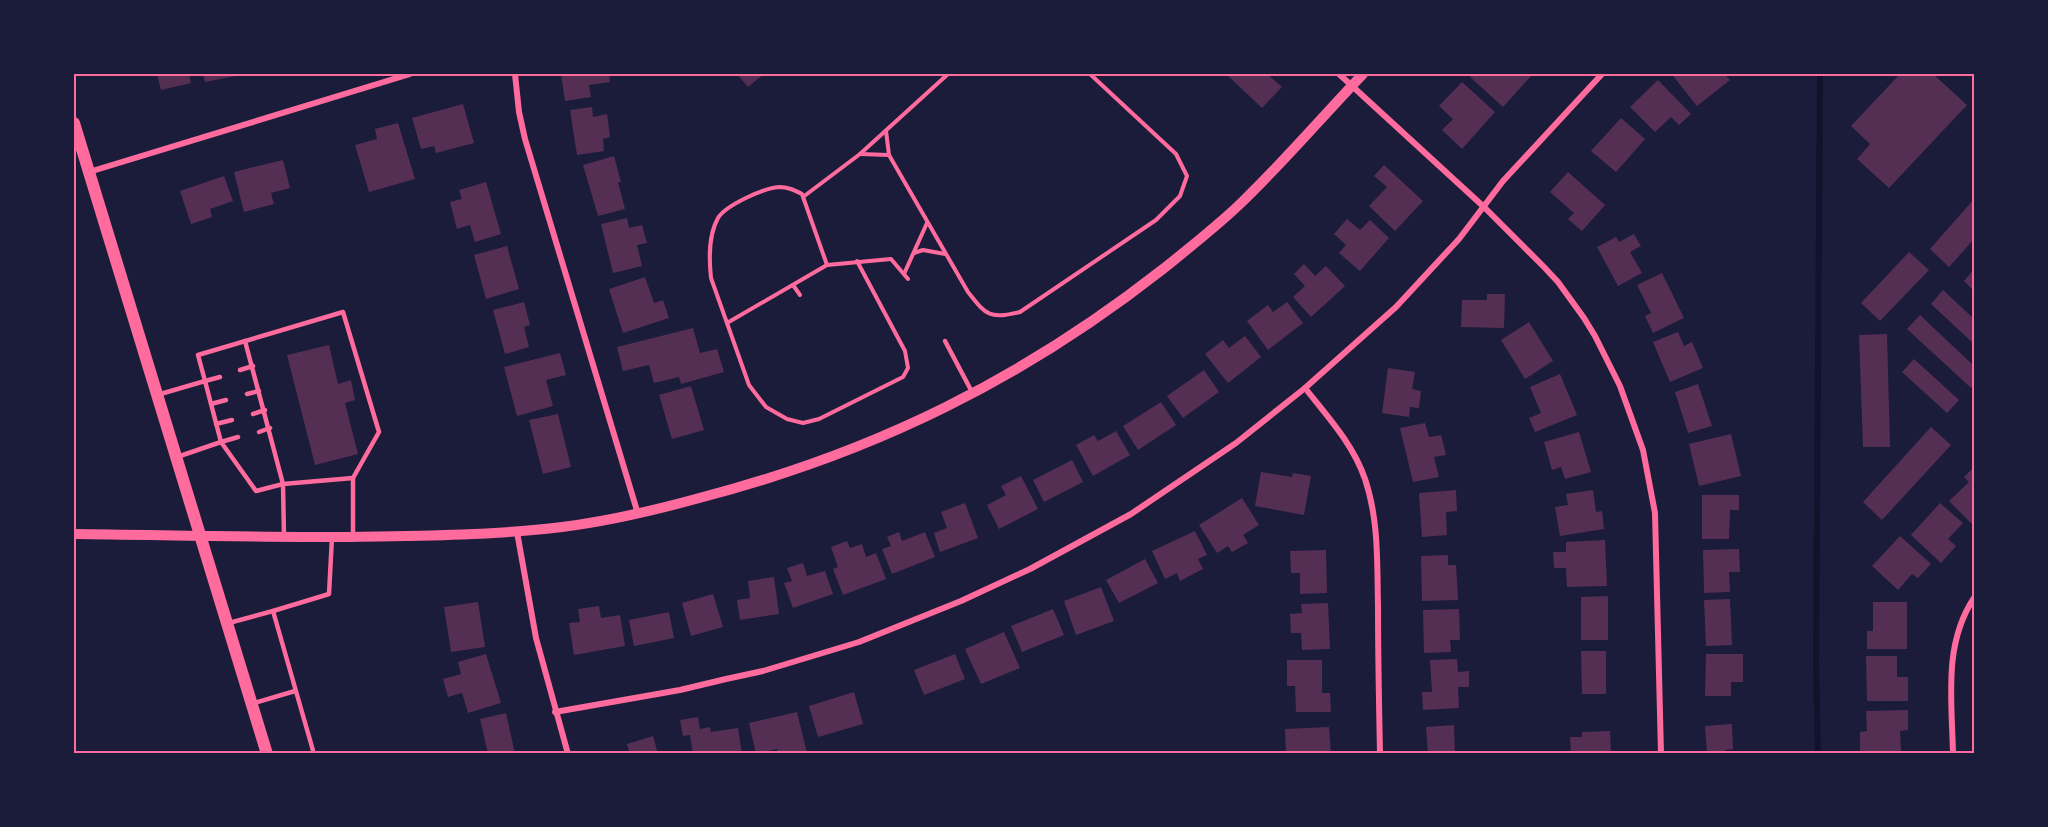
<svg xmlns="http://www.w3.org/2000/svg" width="2048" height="827" font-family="'Fira Sans Condensed',sans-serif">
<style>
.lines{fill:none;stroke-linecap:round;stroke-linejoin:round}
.stream{stroke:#12122b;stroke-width:6}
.building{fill:#542f53}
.path{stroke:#ff6b9d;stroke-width:4}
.service{stroke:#ff6b9d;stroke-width:4.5}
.minor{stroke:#ff6b9d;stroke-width:6}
.tertiary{stroke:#ff6b9d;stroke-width:10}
.secondary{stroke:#ff6b9d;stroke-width:12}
.neatline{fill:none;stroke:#ff6b9d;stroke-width:2}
</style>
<rect width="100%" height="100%" fill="#1b1b3a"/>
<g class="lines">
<polyline class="stream" points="1818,754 1816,664 1820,74"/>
</g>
<g class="building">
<polygon points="157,74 189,74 191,83 161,90"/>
<polygon points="203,74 241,74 241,75 205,82"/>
<polygon points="561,74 609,74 610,82 589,85 591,97 565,101"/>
<polygon points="737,74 764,74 748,87"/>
<polygon points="1226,74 1267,74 1282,87 1262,108"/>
<polygon points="1473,74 1530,74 1532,75 1503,107 1470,77"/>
<polygon points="1677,74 1724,74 1730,80 1697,106 1673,76"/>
<polygon points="1900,74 1933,74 1967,105 1889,188 1857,159 1870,144 1851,126"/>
<polygon points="1658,80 1691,114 1679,125 1671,117 1655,132 1630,107"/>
<polygon points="1462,82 1495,112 1462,149 1442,130 1453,119 1439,106"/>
<polygon points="463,104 474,143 436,153 434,146 421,149 412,118"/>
<polygon points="592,107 593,117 607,114 610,137 603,139 604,151 577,155 570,110"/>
<polygon points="1621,118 1645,139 1616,172 1591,151"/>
<polygon points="398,123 415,179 369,192 355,145 377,139 375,129"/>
<polygon points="614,156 621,182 618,182 625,209 598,216 583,165"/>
<polygon points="283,160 290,188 271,193 274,204 244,212 234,172"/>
<polygon points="1384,165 1423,201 1395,231 1369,206 1387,187 1374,176"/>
<polygon points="1568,172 1605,205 1582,231 1568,219 1574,213 1550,192"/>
<polygon points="224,176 233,201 210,209 212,217 191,224 180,191"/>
<polygon points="486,182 501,234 475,242 470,225 457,229 450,202 462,199 459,190"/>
<polygon points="1974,199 1974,239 1949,267 1930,249"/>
<polygon points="627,218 629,228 642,225 647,243 637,245 642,266 613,273 601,224"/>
<polygon points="1347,219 1360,230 1370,220 1389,238 1360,271 1339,253 1346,245 1334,234"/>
<polygon points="1634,234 1641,246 1630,252 1642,273 1618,286 1597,247 1616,237 1619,242"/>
<polygon points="507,246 519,289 486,299 474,255"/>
<polygon points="1909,252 1929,270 1880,321 1861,303"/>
<polygon points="1304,264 1315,276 1326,266 1345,286 1311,317 1293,297 1305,286 1294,274"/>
<polygon points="1974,269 1974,291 1964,281"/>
<polygon points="1662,273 1684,318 1653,333 1645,316 1651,313 1637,285"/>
<polygon points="645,277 654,303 663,300 669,318 623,333 609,289"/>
<polygon points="1943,290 1974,319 1974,344 1931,304"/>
<polygon points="1487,294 1505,294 1504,328 1461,327 1462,300 1487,300"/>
<polygon points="524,302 530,325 524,327 529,347 505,354 493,310"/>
<polygon points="1287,302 1303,323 1268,350 1247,321 1268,305 1273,312"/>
<polygon points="1920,315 1974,366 1974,384 1971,388 1907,329"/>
<polygon points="1529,322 1553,361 1525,379 1501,340"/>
<polygon points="693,328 700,353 717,349 724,372 681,384 679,377 654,383 649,365 623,371 617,347"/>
<polygon points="1678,332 1684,346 1692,342 1703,368 1670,382 1653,342"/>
<polygon points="1887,334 1890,447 1863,447 1859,335"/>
<polygon points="1245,336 1261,357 1228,383 1205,354 1223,340 1229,348"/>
<polygon points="329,345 338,384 351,380 355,400 345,403 358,454 315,465 287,355"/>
<polygon points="560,353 566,375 546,380 553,406 517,416 504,367"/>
<polygon points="1914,359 1959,400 1947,413 1902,372"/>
<polygon points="1388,368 1415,372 1412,389 1421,391 1419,408 1410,407 1409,417 1382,413"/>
<polygon points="1204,370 1219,392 1183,418 1167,396"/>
<polygon points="1560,374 1577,415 1535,432 1529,418 1541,413 1530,387"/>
<polygon points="1698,384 1712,426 1688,433 1675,392"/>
<polygon points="691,386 704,430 672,439 659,395"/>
<polygon points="1161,402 1176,425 1138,450 1123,426"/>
<polygon points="558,414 571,467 543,474 529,420"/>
<polygon points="1425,423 1429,437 1441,435 1446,455 1434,457 1439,477 1413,482 1400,428"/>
<polygon points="1931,427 1951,445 1882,520 1863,502"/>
<polygon points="1116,431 1130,455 1093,476 1076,445 1094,435 1098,441"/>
<polygon points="1579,432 1591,472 1565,479 1561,467 1552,470 1544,442"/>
<polygon points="1731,434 1741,476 1699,486 1689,444"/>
<polygon points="1072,460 1083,482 1044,502 1033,480"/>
<polygon points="1974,467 1974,522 1972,524 1949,501 1969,482 1964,477"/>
<polygon points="1261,472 1292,477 1293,473 1311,476 1304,515 1255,506"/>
<polygon points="1021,476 1038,509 999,529 987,505 1006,495 1001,486"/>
<polygon points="1456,490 1457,511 1446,512 1447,535 1422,537 1419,493"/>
<polygon points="1593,490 1596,512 1602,511 1604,529 1560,536 1555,507 1568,505 1566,494"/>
<polygon points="1702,495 1739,495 1739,510 1730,510 1729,539 1702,539"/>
<polygon points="1242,498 1259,525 1243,535 1248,543 1232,552 1228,546 1217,553 1199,525"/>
<polygon points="965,503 978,538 940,552 934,533 947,528 941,512"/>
<polygon points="1940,503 1963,523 1948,539 1956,546 1941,563 1911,535"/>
<polygon points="1195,531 1207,555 1198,559 1203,569 1180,581 1177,573 1165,579 1152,551"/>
<polygon points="899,532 902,541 925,532 935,557 892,574 882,549 891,546 887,537"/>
<polygon points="1900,536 1931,564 1918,578 1912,574 1898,590 1872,566"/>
<polygon points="1605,540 1607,586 1567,587 1566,568 1554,568 1553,552 1566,552 1566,542"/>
<polygon points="847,541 850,548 862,544 866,557 876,553 886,579 843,595 833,569 838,567 831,547"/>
<polygon points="1739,549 1740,572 1729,572 1730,592 1704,593 1703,550"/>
<polygon points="1326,550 1327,593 1300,594 1300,573 1291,573 1290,551"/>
<polygon points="1448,555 1448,565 1456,565 1458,600 1422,601 1421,556"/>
<polygon points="1145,559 1158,583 1119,603 1106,580"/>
<polygon points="803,563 807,576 825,571 833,594 793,608 784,583 792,581 787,568"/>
<polygon points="774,577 779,614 740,620 737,600 750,598 748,581"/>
<polygon points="1101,587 1114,621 1076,635 1064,601"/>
<polygon points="713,594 723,627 691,636 682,603"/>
<polygon points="1608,596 1608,640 1581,640 1581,597"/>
<polygon points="1730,599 1732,645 1706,646 1704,600"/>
<polygon points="478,602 485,647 451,652 444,607"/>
<polygon points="1873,602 1907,602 1907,649 1867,649 1867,631 1873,631"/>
<polygon points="1328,603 1330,649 1302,650 1301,633 1291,633 1290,614 1302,613 1301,604"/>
<polygon points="599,606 601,618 620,615 625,646 574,655 569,623 580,622 578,609"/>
<polygon points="1053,609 1064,635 1022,652 1011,626"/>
<polygon points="1459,609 1460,640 1450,640 1451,652 1424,653 1423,610"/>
<polygon points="669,612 674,638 634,646 629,620"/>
<polygon points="1004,632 1020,668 981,684 965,649"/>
<polygon points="1581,651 1606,651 1606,694 1582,694"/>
<polygon points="486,654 501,703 468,713 462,693 448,697 443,679 461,674 458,662"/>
<polygon points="955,654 965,679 924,695 914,670"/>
<polygon points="1706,654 1743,654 1743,682 1731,682 1731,696 1705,696"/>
<polygon points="1866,656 1897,656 1897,677 1908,677 1908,701 1867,701"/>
<polygon points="1457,659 1458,672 1469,671 1469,687 1458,687 1459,708 1423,710 1422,692 1432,692 1430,660"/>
<polygon points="1287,660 1322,660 1322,693 1330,693 1331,712 1296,712 1295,686 1287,686"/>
<polygon points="854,692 863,724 818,737 809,706"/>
<polygon points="1908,710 1908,730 1900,731 1901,751 1860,752 1860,732 1867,731 1866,711"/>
<polygon points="797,712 807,753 778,754 777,749 756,754 749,723"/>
<polygon points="506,713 515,754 488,754 480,719"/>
<polygon points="698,717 700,729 710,727 711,732 738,728 742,754 693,754 690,735 683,736 680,720"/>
<polygon points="1732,724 1733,749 1725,750 1725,754 1707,754 1705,726"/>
<polygon points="1454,725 1455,754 1428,754 1426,727"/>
<polygon points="1329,727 1331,754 1286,753 1285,729"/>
<polygon points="1610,731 1611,754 1571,754 1570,737 1582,737 1582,732"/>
<polygon points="653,736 658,754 630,754 627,744"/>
</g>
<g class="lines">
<g class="path">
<path d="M 886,131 L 889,155 L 968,292 C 987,316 989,319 1020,312 L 1156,220 L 1180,196 L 1187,176 L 1176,154 L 1090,74"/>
<polyline points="860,154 889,155"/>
<polyline points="803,197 860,154 948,74"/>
<polyline points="914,253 923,250 945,254"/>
<path d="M 827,265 L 802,194 C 794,190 788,187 779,187 C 764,188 726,205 718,218 C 708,236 709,259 711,278 L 749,385 L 766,407 L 787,419 L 803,423 L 819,419 L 903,377 L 908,368 L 905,351 L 857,261"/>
<polyline points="904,274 927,223"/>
<polyline points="793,285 800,295"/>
<polyline points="727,323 827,265 891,259 908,279"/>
</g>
<g class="service">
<polyline points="945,341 972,392"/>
<polyline points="240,370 253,366"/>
<polyline points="220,377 205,381 198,355 343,312 379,432 353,478"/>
<polyline points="247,394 259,391"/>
<polyline points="157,395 205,381 221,442 177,457"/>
<polyline points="211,404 226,400"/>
<polyline points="253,414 265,410"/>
<polyline points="216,424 232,420"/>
<polyline points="259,432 270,428"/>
<polyline points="238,437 221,442 256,491 283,484 245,341"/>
<polyline points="284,537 283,484 353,478 353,535"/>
<polyline points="229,623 273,611"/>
<polyline points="254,703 295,691"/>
<polyline points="314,754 273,611 329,594 332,537"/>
</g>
<g class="minor">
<polyline points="515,74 519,112 525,139 638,514"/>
<polyline points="1339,74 1484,207 1544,267 1558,282 1584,318 1595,336 1620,386 1643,450 1655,513 1661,754"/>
<polyline points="89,172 410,74"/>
<path d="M 1305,388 C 1328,417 1353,444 1365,479 C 1379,520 1377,564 1378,607 C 1378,656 1379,705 1380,754"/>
<polyline points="517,532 536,638 568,754"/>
<polyline points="555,712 680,690 726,679 763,671 859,642 961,601 1030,569 1131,514 1236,443 1305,388 1396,307 1459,239 1503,181 1602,74"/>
<path d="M 1953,754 C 1952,701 1943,644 1974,598"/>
</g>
<path class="tertiary" d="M 74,534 C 162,535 251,537 339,537 C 414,536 488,536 562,527 C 610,521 656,510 703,497 C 875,452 1023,379 1163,269 C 1189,248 1216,227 1240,204 C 1283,163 1322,117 1363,74"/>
<polyline class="secondary" points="74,123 267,754"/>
</g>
<rect width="2048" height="827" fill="none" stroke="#1b1b3a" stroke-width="150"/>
<rect x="75" y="75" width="1898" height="677" class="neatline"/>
</svg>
